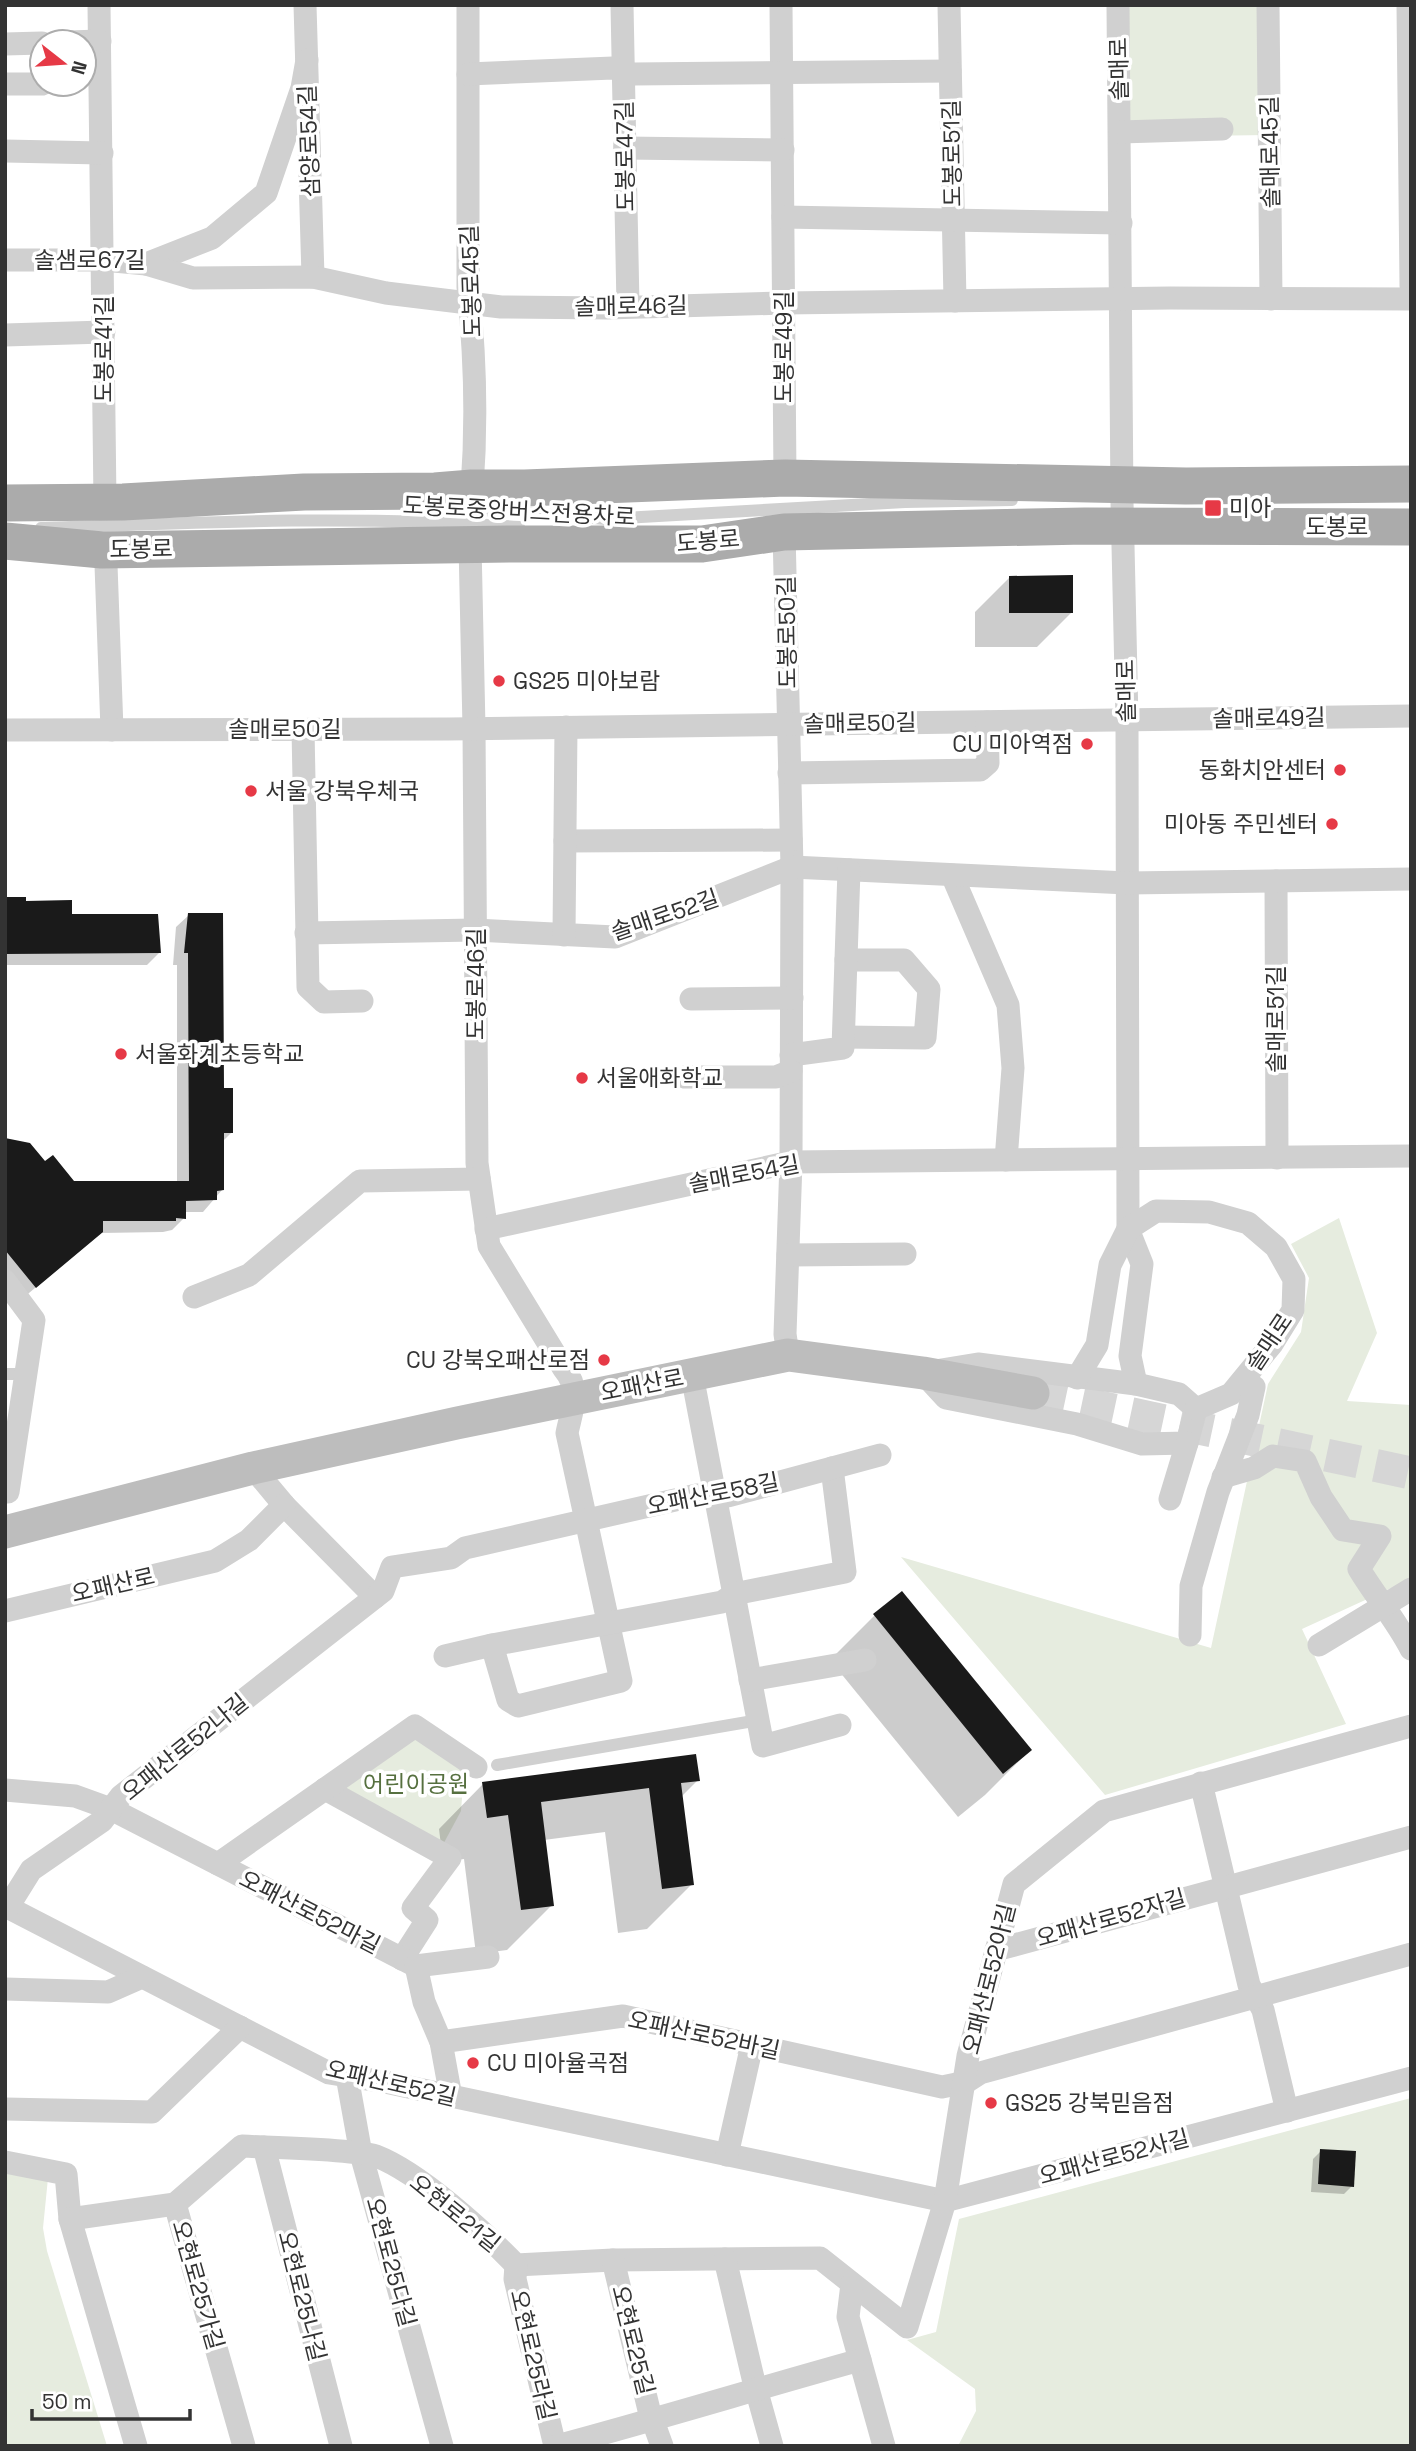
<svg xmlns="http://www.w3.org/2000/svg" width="1416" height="2451" font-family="'Space Grotesk','Noto Sans KR',sans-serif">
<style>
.green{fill:#e6ecdf}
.shadow{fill:#0003}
.building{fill:#1a1a1a}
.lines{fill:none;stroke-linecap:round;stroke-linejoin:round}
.secondary-tunnel{stroke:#d6d6d6;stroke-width:33;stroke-dasharray:33 17;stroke-linecap:butt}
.lane{stroke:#d0d0d0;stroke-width:12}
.street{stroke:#d0d0d0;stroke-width:23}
.secondary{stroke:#bdbdbd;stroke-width:33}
.primary{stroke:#ababab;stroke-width:37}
.poi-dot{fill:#e63946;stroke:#fff;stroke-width:2.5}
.labels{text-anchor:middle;stroke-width:7;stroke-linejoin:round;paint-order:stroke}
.street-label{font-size:23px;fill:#333;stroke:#fff}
.poi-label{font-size:23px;fill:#333;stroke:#fff;text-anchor:start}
.park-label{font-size:23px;fill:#56703f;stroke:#fff}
</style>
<rect width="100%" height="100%" fill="#fff"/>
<g class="green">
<polygon points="1118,5 1268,5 1269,135 1120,137"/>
<polygon points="1339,1218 1377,1333 1347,1401 1411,1405 1411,1579 1302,1629 1346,1724 1105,1795 901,1557 1211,1648 1268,1384 1301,1332 1309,1278 1291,1244"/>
<polygon points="413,1727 465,1760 461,1811 439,1852 325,1789"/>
<polygon points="1411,2098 1411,2446 958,2446 976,2411 975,2389 907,2340 936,2332 959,2219"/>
<polygon points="5,2163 48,2178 43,2228 47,2251 107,2446 5,2446"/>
</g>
<g class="shadow">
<polygon points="1010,577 1072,612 1037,647 975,647 975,612"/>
<polygon points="5,899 70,916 159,953 147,965 5,965"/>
<polygon points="189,915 232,1132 222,1142 222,1190 203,1212 184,1212 184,1218 172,1230 163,1232 101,1233 23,1298 5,1276 5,1143 45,1164 73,1183 177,1182 177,965 173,965 176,927"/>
<polygon points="875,1615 1030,1750 985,1795 958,1817 830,1660"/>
<polygon points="698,1780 681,1797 692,1884 647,1929 618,1933 605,1832 544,1840 552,1905 507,1950 476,1954 464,1859 443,1862 439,1829 483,1784"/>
<polygon points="1321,2151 1352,2186 1344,2194 1311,2192 1313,2159"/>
</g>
<g class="building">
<polygon points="1073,575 1073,613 1009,613 1009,576"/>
<polygon points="5,897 26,897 26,901 72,900 72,914 158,914 161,953 5,954"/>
<polygon points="188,913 223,913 224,1088 233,1088 233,1133 224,1133 224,1190 217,1191 217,1200 186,1201 186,1219 176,1218 176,1221 103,1221 103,1232 36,1288 5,1250 5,1138 30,1143 45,1161 53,1155 74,1181 189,1181 188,953 184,953"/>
<polygon points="902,1591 1032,1750 1003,1774 873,1614"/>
<polygon points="696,1754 700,1781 681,1783 694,1885 662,1889 649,1788 541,1802 554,1906 521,1910 508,1815 487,1818 482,1782"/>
<polygon points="1320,2149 1356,2151 1354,2187 1318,2184"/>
</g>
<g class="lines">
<polyline class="secondary-tunnel" points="1033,1393 1411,1473"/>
<g class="lane">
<polyline points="443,507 606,519 905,502 1012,500"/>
<path d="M 41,528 C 200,522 360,515 519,527"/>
<polyline points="5,1374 25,1374"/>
<polyline points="497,1765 759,1720"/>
</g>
<g class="street">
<polyline points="99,5 105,502"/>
<polyline points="305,5 313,277"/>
<path d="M 468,5 L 468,287 C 475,353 477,422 472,488"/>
<polyline points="622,5 628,306"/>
<polyline points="781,5 785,478"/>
<polyline points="949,5 955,301"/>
<polyline points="1118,5 1122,502 1127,720 1128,1229 1142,1264 1130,1356 1136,1384"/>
<polyline points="1268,5 1271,299"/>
<polyline points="1408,5 1411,286"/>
<polyline points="69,42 100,41"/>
<polyline points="5,44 42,43"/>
<polyline points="468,74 613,68 633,74 950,71"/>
<polyline points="5,84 42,84"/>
<polyline points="1120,132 1222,129"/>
<polyline points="625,148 783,150"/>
<polyline points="5,151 102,153"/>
<polyline points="783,217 1121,223"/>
<polyline points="5,260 103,260 146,264 212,238 266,193 302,88 307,60"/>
<polyline points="146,264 193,278 313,277 386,293 501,307 607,308 784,303 1170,298 1411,299"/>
<polyline points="5,335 104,332"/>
<polyline points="784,532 792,867 791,1162 785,1334 788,1355"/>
<path d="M 470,544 L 474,728 L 477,1163 L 489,1246 L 564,1369 C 581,1389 572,1409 567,1433 L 621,1681 L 518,1706 L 508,1700 L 492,1645"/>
<polyline points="102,550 106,565 112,730"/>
<polyline points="303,729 308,987 324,1002 362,1001"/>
<polyline points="5,730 449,729 1411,716"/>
<polyline points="789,773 980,770 988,763 987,722"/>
<polyline points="565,841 791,840"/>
<polyline points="952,875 1008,1005 1013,1068 1006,1160"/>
<polyline points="1276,881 1277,1158"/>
<polyline points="306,933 475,930 615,937 792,867 1127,883 1411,879"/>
<polyline points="564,935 566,727"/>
<polyline points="691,999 792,998"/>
<polyline points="844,1037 925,1038 929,989 904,960 846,960"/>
<polyline points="791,1055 843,1048 849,870"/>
<polyline points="685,1077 776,1077 791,1071"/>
<polyline points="486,1229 791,1162 1411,1156"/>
<polyline points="788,1255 905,1254"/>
<polyline points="5,1281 34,1320 8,1492 5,1492"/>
<polyline points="194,1297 249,1275 360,1181 479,1179"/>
<polygon points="978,1364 1136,1384 1179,1394 1196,1409 1187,1443 1142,1444 1077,1424 946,1398 923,1373"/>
<polyline points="692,1375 763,1746 840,1725"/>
<polyline points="1077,1378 1097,1345 1110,1265 1128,1229 1156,1211 1209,1212 1248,1223 1276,1247 1294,1279 1293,1310 1272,1344 1231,1394 1196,1409"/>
<polyline points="253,1468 284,1505 375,1597"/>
<path d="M 1223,1477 L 1254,1468 L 1273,1456 L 1305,1461 L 1321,1497 L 1343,1530 L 1380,1536 L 1359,1569 C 1376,1597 1396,1620 1411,1649"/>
<polyline points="1170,1499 1187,1443"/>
<polyline points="5,1611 215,1561 249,1540 284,1505"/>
<polyline points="1190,1635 1191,1586 1218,1492 1248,1415 1254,1387 1244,1380"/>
<polyline points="1319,1645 1411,1589"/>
<polyline points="445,1656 492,1645 722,1602 734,1594 845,1572 832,1468"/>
<polyline points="750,1680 865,1660"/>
<polyline points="1201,1783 1249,1985 1263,2010 1287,2111"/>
<polyline points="325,1789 450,1858 413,1908 427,1920 402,1959"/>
<polyline points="5,1790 75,1796 111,1809 416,1966"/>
<polyline points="218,1864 415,1726 476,1767"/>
<polyline points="5,1906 329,2073 385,2082 945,2201 1411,2078"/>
<polyline points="8,1907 31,1870 102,1821 121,1796 383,1591 392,1567 451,1558 465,1548 697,1495 728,1496 880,1455"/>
<polyline points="996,1950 1411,1837"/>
<polyline points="416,1966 424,2002 441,2042 451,2097"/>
<polyline points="416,1966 488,1957"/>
<polyline points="5,1989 108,1992 142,1977"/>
<polyline points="441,2042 623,2016 942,2087 966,2082 980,2073 1411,1954"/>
<polyline points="347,2076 361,2154 442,2446"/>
<polyline points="5,2109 152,2112 240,2027"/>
<polyline points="264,2147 341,2446"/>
<polyline points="727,2155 752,2045"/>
<polyline points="5,2162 66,2174 70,2219 136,2446"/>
<polyline points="175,2204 244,2446"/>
<path d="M 70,2219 L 175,2204 L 242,2146 C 278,2148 314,2148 350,2152 C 358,2153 368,2153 376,2156 C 420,2173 483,2231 516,2265 L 613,2260 L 820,2258 L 907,2327 L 945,2201 L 968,2056 L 1014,1884 L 1104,1811 L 1411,1726"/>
<polyline points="725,2259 753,2378 772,2446"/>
<polyline points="613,2260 649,2410 662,2446"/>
<polyline points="516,2265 515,2279 555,2446"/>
<polyline points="852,2284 848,2317 884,2446"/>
<path d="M 557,2446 C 658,2419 759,2388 860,2360"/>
</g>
<polyline class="secondary" points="5,1532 253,1468 457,1423 788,1355 923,1373 1033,1393"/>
<g class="primary">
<polyline points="5,503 123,502 304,492 435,491 472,488 525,488 785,478 1186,486 1411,484"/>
<polyline points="5,541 102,550 509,544 702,544 784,532 1085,526 1411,527"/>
</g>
</g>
<g class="poi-dot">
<rect x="1204" y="499" width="18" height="18" rx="3.5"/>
<circle cx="499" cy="681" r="7"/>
<circle cx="1087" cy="744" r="7"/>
<circle cx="1340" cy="770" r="7"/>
<circle cx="251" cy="791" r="7"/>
<circle cx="1332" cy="824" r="7"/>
<circle cx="121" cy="1054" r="7"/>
<circle cx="582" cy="1078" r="7"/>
<circle cx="604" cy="1360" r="7"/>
<circle cx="473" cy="2063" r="7"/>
<circle cx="991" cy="2103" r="7"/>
</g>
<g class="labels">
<g class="street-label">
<text transform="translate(1119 69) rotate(-91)" y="8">솔매로</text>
<text transform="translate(309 141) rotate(-92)" y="8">삼양로54길</text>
<text transform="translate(1270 152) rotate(-91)" y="8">솔매로45길</text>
<text transform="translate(952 153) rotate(-91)" y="8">도봉로51길</text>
<text transform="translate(625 156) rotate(-91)" y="8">도봉로47길</text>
<text x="90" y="268">솔샘로67길</text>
<text transform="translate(471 281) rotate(-92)" y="8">도봉로45길</text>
<text transform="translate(631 306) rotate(-1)" y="8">솔매로46길</text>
<text transform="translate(784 347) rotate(-90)" y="8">도봉로49길</text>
<text transform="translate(104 349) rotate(-90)" y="8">도봉로41길</text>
<text transform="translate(519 511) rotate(3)" y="8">도봉로중앙버스전용차로</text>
<text x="1337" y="535">도봉로</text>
<text transform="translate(708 541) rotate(-5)" y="8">도봉로</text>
<text transform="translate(141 549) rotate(-1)" y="8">도봉로</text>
<text transform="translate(787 632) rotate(-91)" y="8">도봉로50길</text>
<text transform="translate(1126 691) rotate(-91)" y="8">솔매로</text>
<text transform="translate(1269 718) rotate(-1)" y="8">솔매로49길</text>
<text transform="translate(860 723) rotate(-1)" y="8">솔매로50길</text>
<text x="285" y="737">솔매로50길</text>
<text transform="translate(665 915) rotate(-19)" y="8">솔매로52길</text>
<text transform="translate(476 984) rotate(-90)" y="8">도봉로46길</text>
<text transform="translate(1276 1019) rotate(-90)" y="8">솔매로51길</text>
<text transform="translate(744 1174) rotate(-11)" y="8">솔매로54길</text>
<text transform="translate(1269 1342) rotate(-56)" y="8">솔매로</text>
<text transform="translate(642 1385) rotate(-11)" y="8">오패산로</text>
<text transform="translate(713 1494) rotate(-11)" y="8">오패산로58길</text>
<text transform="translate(113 1585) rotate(-13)" y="8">오패산로</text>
<text transform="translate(185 1747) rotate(-39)" y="8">오패산로52나길</text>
<text transform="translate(310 1912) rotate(27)" y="8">오패산로52마길</text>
<text transform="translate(1111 1918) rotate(-16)" y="8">오패산로52자길</text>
<text transform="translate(989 1979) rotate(-76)" y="8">오패산로52아길</text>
<text transform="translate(704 2035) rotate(12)" y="8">오패산로52바길</text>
<text transform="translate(391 2083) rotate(13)" y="8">오패산로52길</text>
<text transform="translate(1114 2157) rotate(-15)" y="8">오패산로52사길</text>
<text transform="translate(455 2213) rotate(39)" y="8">오현로21길</text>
<text transform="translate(391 2262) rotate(75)" y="8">오현로25다길</text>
<text transform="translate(198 2285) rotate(74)" y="8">오현로25가길</text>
<text transform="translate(302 2296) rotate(76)" y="8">오현로25나길</text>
<text transform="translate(633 2340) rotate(76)" y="8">오현로25길</text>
<text transform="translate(533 2355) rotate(77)" y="8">오현로25라길</text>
</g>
<g class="poi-label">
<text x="1229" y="516">미아</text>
<text x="513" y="689">GS25 미아보람</text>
<text x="1073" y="752" text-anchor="end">CU 미아역점</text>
<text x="1326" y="778" text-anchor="end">동화치안센터</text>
<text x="265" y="799">서울 강북우체국</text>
<text x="1318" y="832" text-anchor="end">미아동 주민센터</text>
<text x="135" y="1062">서울화계초등학교</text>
<text x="596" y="1086">서울애화학교</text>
<text x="590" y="1368" text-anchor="end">CU 강북오패산로점</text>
<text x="487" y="2071">CU 미아율곡점</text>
<text x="1005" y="2111">GS25 강북믿음점</text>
</g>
<g class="park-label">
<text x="416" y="1792">어린이공원</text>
</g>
</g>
<rect width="1416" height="2451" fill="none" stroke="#333333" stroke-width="14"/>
<g transform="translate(63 63) rotate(107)"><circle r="33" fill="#ffffff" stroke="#adadad" stroke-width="2"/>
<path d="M0-5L12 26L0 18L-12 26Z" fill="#e63946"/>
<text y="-10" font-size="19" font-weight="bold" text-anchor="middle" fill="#333333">N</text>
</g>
<path d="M32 2409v10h158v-10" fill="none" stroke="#333333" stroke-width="3.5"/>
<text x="42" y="2409" font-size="21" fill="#333333" stroke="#ffffff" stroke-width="5" paint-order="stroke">50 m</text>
</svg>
